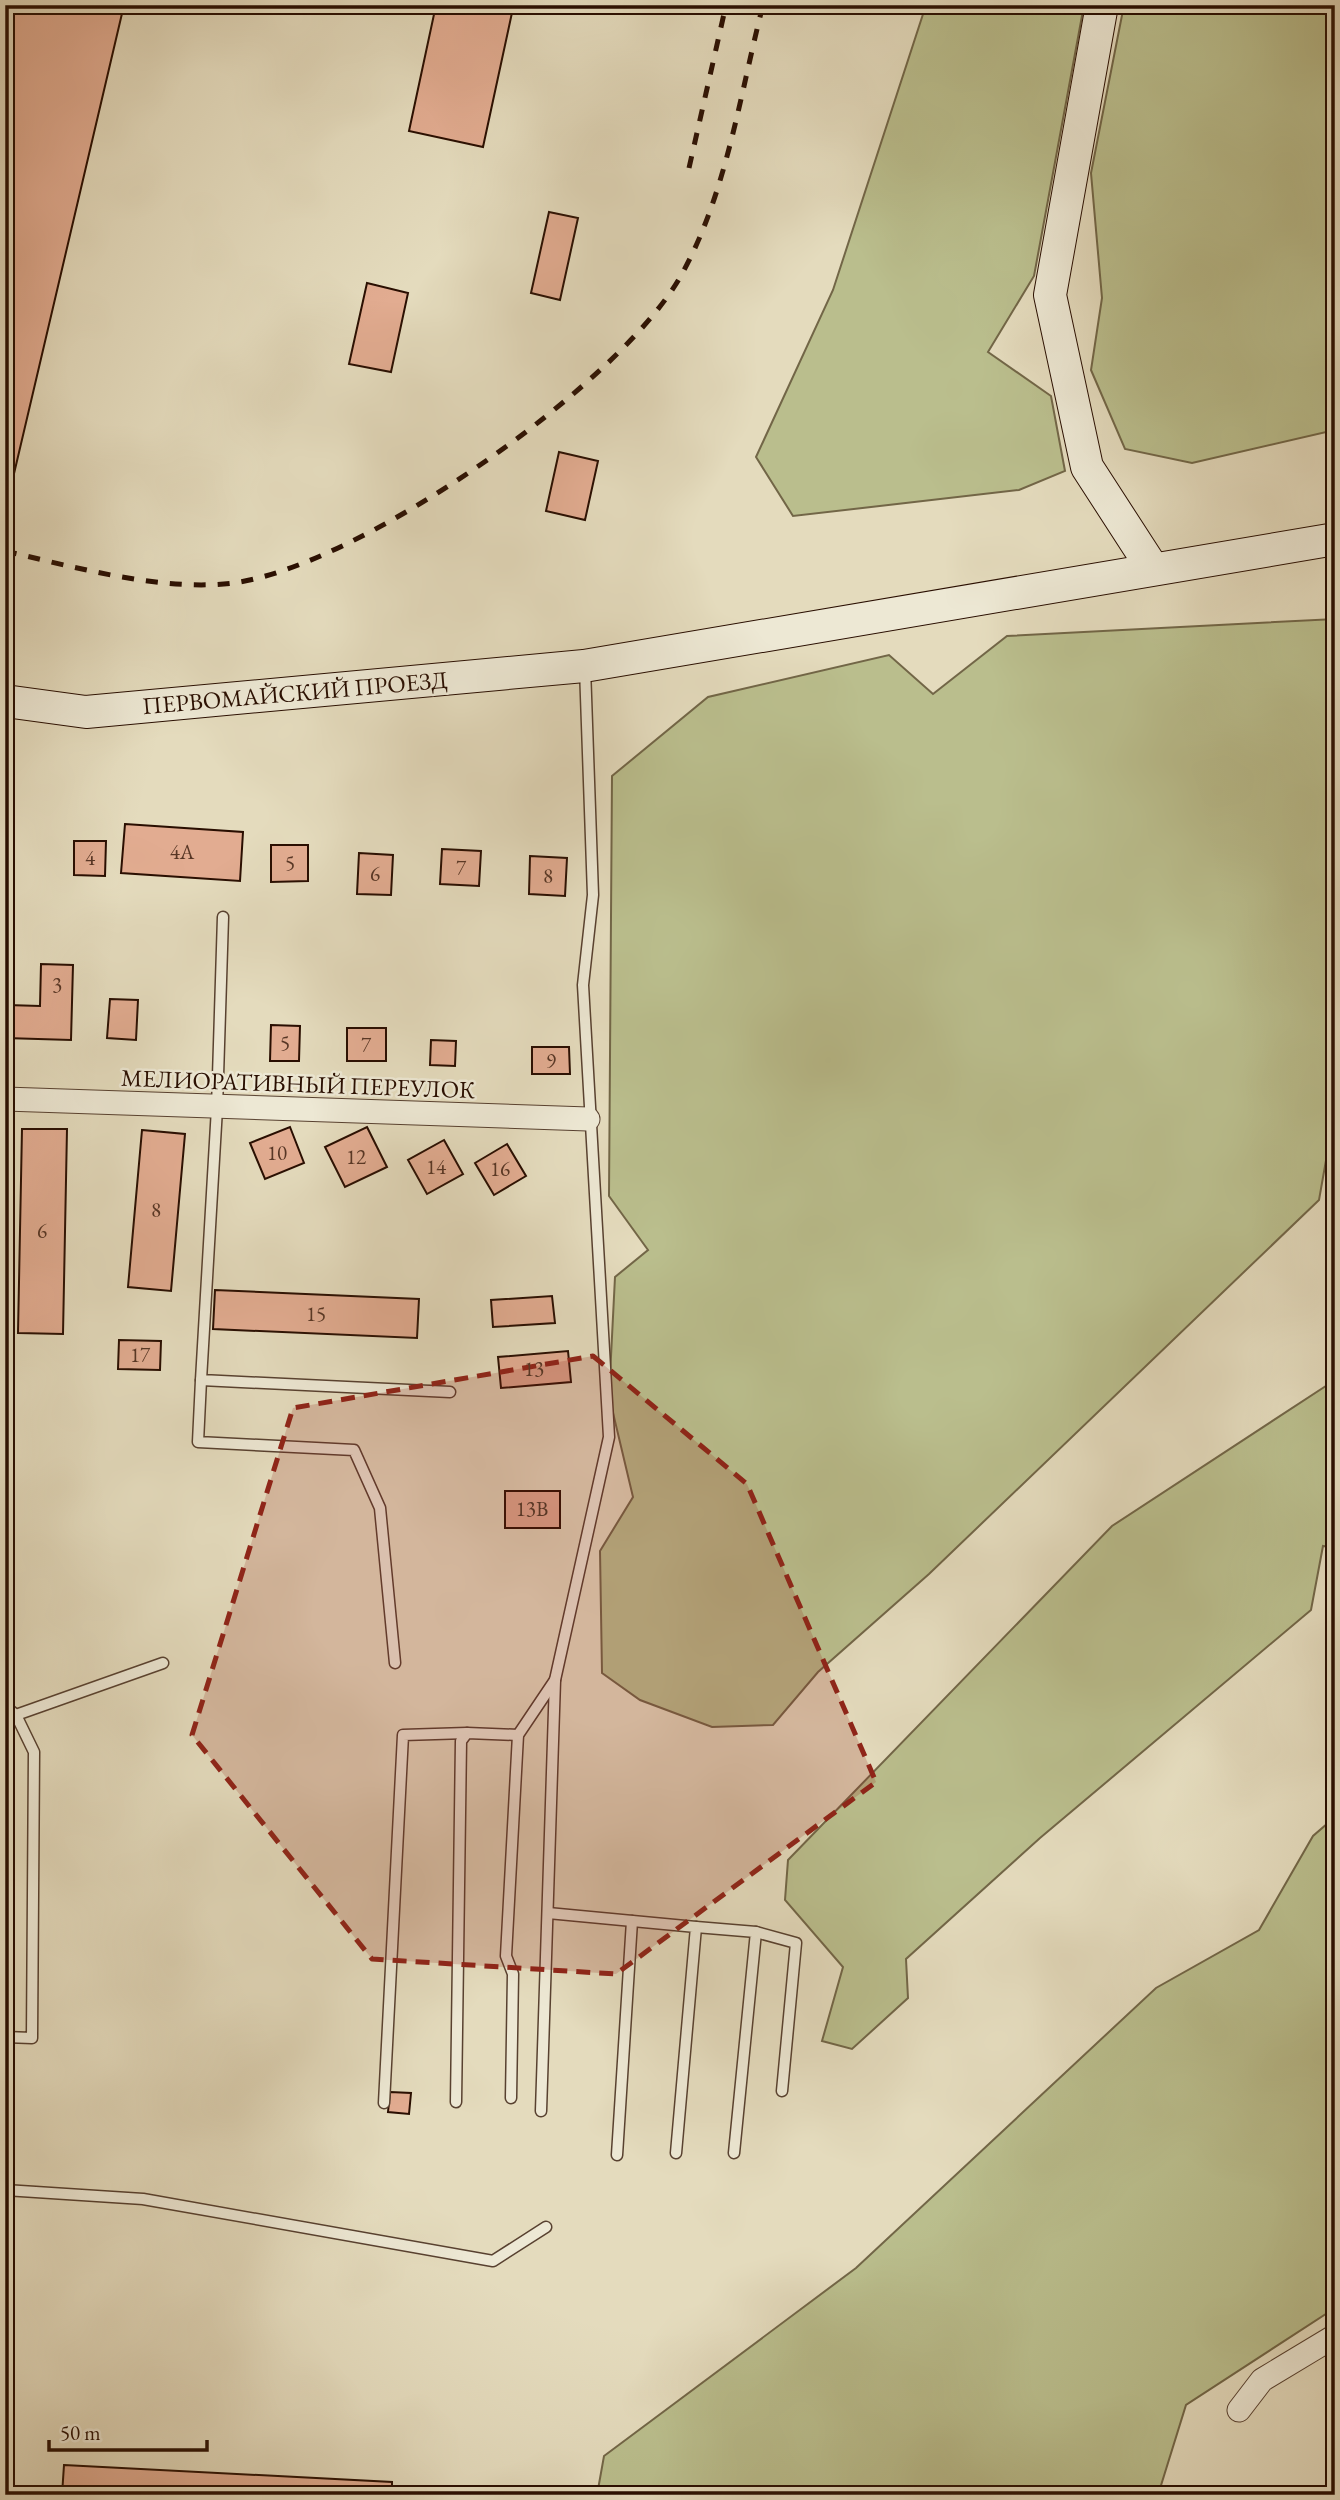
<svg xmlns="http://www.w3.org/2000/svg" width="1340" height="2500" font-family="'EB Garamond',serif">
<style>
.green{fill:#babe8d;stroke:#726647;stroke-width:2}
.building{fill:#e2ac91;stroke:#290e01;stroke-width:2}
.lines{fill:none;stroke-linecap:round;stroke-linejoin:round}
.service-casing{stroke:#584130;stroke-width:13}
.minor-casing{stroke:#584130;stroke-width:25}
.secondary-casing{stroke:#290e01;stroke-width:34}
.service{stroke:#ede8d4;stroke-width:10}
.minor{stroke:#ede8d4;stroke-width:23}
.secondary{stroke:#ede8d4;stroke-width:32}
.rail{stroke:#290e01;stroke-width:5;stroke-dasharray:12 12;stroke-linecap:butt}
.marked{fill:#8f2418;fill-opacity:0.2;stroke:#8f2418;stroke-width:5;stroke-dasharray:14 9;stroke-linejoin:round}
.labels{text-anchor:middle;stroke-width:5;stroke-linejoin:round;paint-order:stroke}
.number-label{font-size:21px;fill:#573625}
.street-label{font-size:24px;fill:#290e01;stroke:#ede8d4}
</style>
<rect width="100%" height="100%" fill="#e4dbbd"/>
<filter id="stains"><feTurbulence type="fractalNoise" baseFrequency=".00286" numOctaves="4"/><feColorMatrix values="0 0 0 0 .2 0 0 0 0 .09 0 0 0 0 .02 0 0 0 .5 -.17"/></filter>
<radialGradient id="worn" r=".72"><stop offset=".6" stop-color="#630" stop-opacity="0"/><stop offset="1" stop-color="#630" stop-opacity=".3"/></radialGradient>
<g class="green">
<polygon points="926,5 1084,5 1034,276 988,352 1051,396 1065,471 1019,490 793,516 756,457 833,290"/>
<polygon points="1124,5 1335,5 1335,430 1192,463 1125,449 1091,370 1102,298 1091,173"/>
<polygon points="1335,619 1335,1133 1331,1132 1319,1200 929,1574 818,1672 773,1725 712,1727 640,1700 602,1673 600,1551 633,1497 609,1396 615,1277 648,1250 609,1196 612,776 708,697 889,655 933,694 1007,636"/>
<polygon points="1335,1380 1335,1548 1323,1546 1311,1610 1040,1838 906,1959 908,1998 852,2049 822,2041 843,1967 785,1900 788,1860 1112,1526"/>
<polygon points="1335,1817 1335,2308 1186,2405 1158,2495 597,2495 604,2456 856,2268 1156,1988 1259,1930 1313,1836"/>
</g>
<g class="building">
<polygon points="5,5 124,5 5,512"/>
<polygon points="436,5 499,5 513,8 483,147 409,131"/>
<polygon points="549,212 578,218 560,300 531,293"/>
<polygon points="367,283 408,293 391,372 349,364"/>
<polygon points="559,452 598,461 585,520 546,511"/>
<polygon points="5,821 10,821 8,851 5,851"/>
<polygon points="125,824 243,832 240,881 121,873"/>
<polygon points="74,841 106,841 105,876 74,875"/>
<polygon points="271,845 308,845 308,881 271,882"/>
<polygon points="442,849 481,851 479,886 440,884"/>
<polygon points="359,853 393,855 391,895 357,894"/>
<polygon points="530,856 567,858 565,896 529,894"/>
<polygon points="5,964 8,964 7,1005 40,1006 41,964 73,965 71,1040 5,1038"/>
<polygon points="110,999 138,1000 136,1040 107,1038"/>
<polygon points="271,1025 300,1026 299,1061 270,1061"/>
<rect x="347" y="1028" width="39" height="33"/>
<polygon points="431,1040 456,1041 455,1066 430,1065"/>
<polygon points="532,1047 569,1047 570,1074 532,1074"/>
<polygon points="290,1127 304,1163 265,1179 250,1143"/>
<polygon points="367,1127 387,1167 345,1187 325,1147"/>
<polygon points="22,1129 67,1129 63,1334 18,1333"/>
<polygon points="142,1130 185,1134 171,1291 128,1287"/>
<polygon points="444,1140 463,1174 427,1194 408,1160"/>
<polygon points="507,1144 526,1176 494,1195 475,1163"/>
<polygon points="215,1290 419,1299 417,1338 213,1329"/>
<polygon points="552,1296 555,1323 493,1327 491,1300"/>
<polygon points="119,1340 161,1341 160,1370 118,1369"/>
<polygon points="568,1351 571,1382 501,1388 498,1357"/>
<rect x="505" y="1491" width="55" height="37"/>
<polygon points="390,2092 411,2093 409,2114 388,2112"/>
<polygon points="64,2465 392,2482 392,2495 62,2495"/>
</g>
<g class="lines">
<g class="service-casing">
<g id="service">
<polyline points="223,917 217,1108 201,1380 450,1392"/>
<polyline points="201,1380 198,1442 354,1450 380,1508 395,1663"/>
<polyline points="5,1706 16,1715 163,1663"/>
<polyline points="548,1913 696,1927 676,2153"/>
<polyline points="696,1927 756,1932 734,2153"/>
<polyline points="756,1932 796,1943 782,2091"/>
<polyline points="5,2037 32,2038 34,1752 16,1715"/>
<polyline points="511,2098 513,1974 506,1956 518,1735 555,1680"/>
<polyline points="456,2102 461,1741 467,1733 518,1735"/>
<polyline points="384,2103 403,1735 467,1733"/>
<polyline points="541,2111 555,1680 609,1437 583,985 593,895 585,668"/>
<polyline points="617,2155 632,1921"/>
<polyline points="5,2190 143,2199 493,2261 546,2227"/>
</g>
</g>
<g class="minor-casing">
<g id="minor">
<polyline points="5,1099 588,1119"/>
<polyline points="1239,2410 1262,2380 1335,2336"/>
</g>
</g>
<g class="secondary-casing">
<g id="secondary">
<polyline points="1102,5 1050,295 1087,467 1153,569"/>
<polyline points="5,701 86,712 584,666 1335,539"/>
</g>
</g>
<use href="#service" class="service"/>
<use href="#minor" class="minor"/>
<use href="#secondary" class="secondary"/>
<g class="rail">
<polyline points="689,168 726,5"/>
<path d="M 5,551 C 74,567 163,592 233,583 C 358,567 624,383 683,272 C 727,191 740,94 763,5"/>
</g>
</g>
<path class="marked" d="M 593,1356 L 747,1484 L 876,1782 L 616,1974 L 372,1959 L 192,1735 L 293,1408 Z"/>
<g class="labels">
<g class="number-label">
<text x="182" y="859">4А</text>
<text x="90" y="865">4</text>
<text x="290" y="870">5</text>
<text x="461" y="875">7</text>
<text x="375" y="881">6</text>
<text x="548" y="883">8</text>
<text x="57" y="992">3</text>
<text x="285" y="1050">5</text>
<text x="366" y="1052">7</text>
<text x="551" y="1068">9</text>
<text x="277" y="1160">10</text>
<text x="356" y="1164">12</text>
<text x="436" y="1174">14</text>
<text x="500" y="1176">16</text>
<text x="156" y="1217">8</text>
<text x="42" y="1238">6</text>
<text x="316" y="1321">15</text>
<text x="140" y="1362">17</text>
<text x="534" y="1376">13</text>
<text x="532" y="1516">13В</text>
</g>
<g class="street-label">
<text transform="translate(295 693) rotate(-5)" y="8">ПЕРВОМАЙСКИЙ ПРОЕЗД</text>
<text transform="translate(298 1084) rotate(2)" y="8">МЕЛИОРАТИВНЫЙ ПЕРЕУЛОК</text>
</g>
</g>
<rect width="1340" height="2500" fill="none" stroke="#e4dbbd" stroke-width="28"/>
<rect x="7" y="7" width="1326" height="2486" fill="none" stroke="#290e01" stroke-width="3.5"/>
<rect x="14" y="14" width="1312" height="2472" fill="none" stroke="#290e01" stroke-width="2"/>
<path d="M49 2440v10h158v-10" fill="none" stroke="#290e01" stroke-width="3.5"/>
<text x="60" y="2440" font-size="21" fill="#290e01" stroke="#ede8d4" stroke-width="5" paint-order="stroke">50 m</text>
<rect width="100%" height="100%" filter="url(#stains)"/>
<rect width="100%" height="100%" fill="url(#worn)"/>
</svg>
